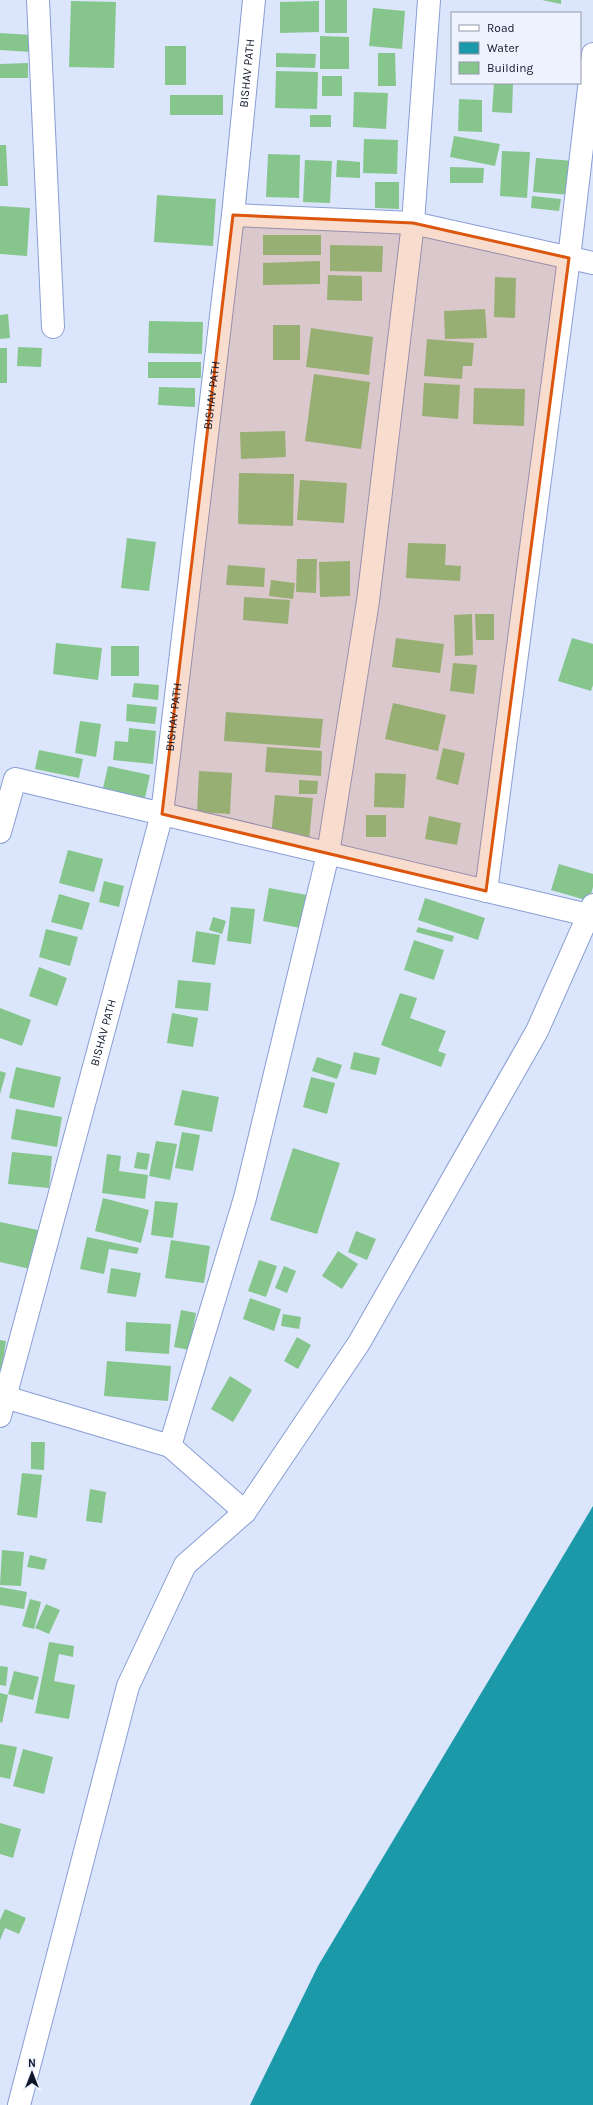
<svg xmlns="http://www.w3.org/2000/svg" width="593" height="2105" font-family="Karla,sans-serif">
<style>
.water{fill:#1b99a8}
.building{fill:#86c68d}
.lines{fill:none;stroke-linecap:round;stroke-linejoin:round}
.street-casing{stroke:#889ed3;stroke-width:24}
.street{stroke:#fff;stroke-width:22}
.marked{fill:#dd560e;fill-opacity:0.2;stroke:#dd560e;stroke-width:3;stroke-linejoin:round}
.labels{text-anchor:middle;stroke-width:4;stroke-linejoin:round;paint-order:stroke}
.street-label{font-size:12px;fill:#0f162a;stroke:#edf2fe}
</style>
<rect width="100%" height="100%" fill="#dbe5fc"/>
<polygon class="water" points="593,1506 593,2105 250,2105 318,1966"/>
<g class="building">
<rect x="325" y="0" width="22" height="33"/>
<polygon points="542,0 561,0 561,4"/>
<polygon points="71,1 116,2 114,68 69,67"/>
<polygon points="319,1 319,32 280,33 280,2"/>
<polygon points="373,8 405,11 402,49 369,46"/>
<polygon points="0,33 32,35 31,52 0,50"/>
<polygon points="320,36 349,37 349,69 320,69"/>
<rect x="165" y="46" width="21" height="39"/>
<polygon points="276,53 316,54 315,68 276,67"/>
<polygon points="378,53 395,53 396,86 378,86"/>
<polygon points="28,63 28,78 0,78 0,64"/>
<polygon points="276,71 318,72 317,109 275,108"/>
<rect x="322" y="76" width="20" height="20"/>
<polygon points="494,83 513,83 512,113 492,112"/>
<polygon points="354,92 388,93 386,129 353,127"/>
<rect x="170" y="95" width="53" height="20"/>
<polygon points="459,99 482,100 482,132 458,131"/>
<rect x="310" y="115" width="21" height="12"/>
<polygon points="454,136 500,144 495,166 450,157"/>
<polygon points="364,139 398,140 397,174 363,173"/>
<polygon points="0,145 6,145 8,186 0,186"/>
<polygon points="502,151 530,152 527,198 500,196"/>
<polygon points="268,154 300,155 299,198 266,197"/>
<polygon points="536,158 574,161 571,195 533,192"/>
<polygon points="305,160 332,161 330,203 303,202"/>
<polygon points="337,160 360,162 360,178 336,177"/>
<polygon points="450,167 484,168 483,183 450,183"/>
<polygon points="375,182 399,182 399,209 375,208"/>
<polygon points="157,195 216,199 213,246 154,242"/>
<polygon points="532,196 561,199 559,211 531,208"/>
<polygon points="0,206 30,208 27,256 0,254"/>
<rect x="263" y="235" width="58" height="20"/>
<polygon points="330,245 383,246 382,272 330,271"/>
<polygon points="320,261 320,284 263,285 263,263"/>
<polygon points="328,275 362,276 362,301 327,300"/>
<polygon points="495,277 516,278 515,318 494,317"/>
<polygon points="485,309 487,338 445,339 444,311"/>
<polygon points="8,314 10,338 0,339 0,315"/>
<polygon points="149,321 203,322 202,354 148,353"/>
<rect x="273" y="325" width="27" height="35"/>
<polygon points="311,328 373,337 369,375 306,367"/>
<polygon points="427,339 474,343 472,366 463,366 462,379 424,376"/>
<polygon points="18,347 42,348 41,367 17,366"/>
<rect x="0" y="348" width="7" height="35"/>
<rect x="148" y="362" width="53" height="16"/>
<polygon points="314,374 370,382 361,449 305,441"/>
<polygon points="424,383 460,385 458,419 422,416"/>
<polygon points="159,387 195,388 195,407 158,405"/>
<polygon points="474,388 525,389 524,426 473,424"/>
<polygon points="285,431 286,457 241,459 240,432"/>
<polygon points="239,473 294,474 293,526 238,524"/>
<polygon points="300,480 347,483 344,523 297,520"/>
<polygon points="127,538 156,542 149,591 121,588"/>
<polygon points="408,543 446,544 445,565 461,566 460,581 406,578"/>
<polygon points="297,559 317,559 316,593 296,592"/>
<polygon points="350,561 350,596 320,597 319,562"/>
<polygon points="228,565 265,568 264,587 226,585"/>
<polygon points="271,580 295,583 293,599 269,596"/>
<polygon points="244,597 290,600 288,624 243,620"/>
<polygon points="472,614 473,655 455,656 454,615"/>
<polygon points="475,614 494,614 494,640 476,640"/>
<polygon points="396,638 444,644 440,673 392,667"/>
<polygon points="572,638 593,644 593,685 591,691 558,681"/>
<polygon points="56,643 102,648 98,680 53,674"/>
<rect x="111" y="646" width="28" height="30"/>
<polygon points="453,663 477,665 474,694 450,691"/>
<polygon points="134,683 159,685 158,700 132,697"/>
<polygon points="393,703 446,715 438,751 385,739"/>
<polygon points="127,704 157,707 155,724 126,721"/>
<polygon points="226,712 323,719 320,748 224,741"/>
<polygon points="80,721 101,724 96,757 75,753"/>
<polygon points="129,728 156,731 153,764 113,760 115,741 128,742"/>
<polygon points="267,747 322,751 321,776 265,772"/>
<polygon points="443,748 465,753 458,785 436,779"/>
<polygon points="39,750 83,759 79,778 35,769"/>
<polygon points="108,766 150,775 145,798 103,788"/>
<polygon points="199,771 232,773 230,814 197,812"/>
<polygon points="375,773 406,774 404,808 374,807"/>
<polygon points="299,780 318,781 317,794 299,794"/>
<polygon points="275,795 313,798 309,841 271,837"/>
<rect x="366" y="815" width="20" height="22"/>
<polygon points="429,816 461,823 457,845 425,839"/>
<polygon points="68,850 103,859 94,892 59,883"/>
<polygon points="559,864 593,874 593,887 589,901 551,890"/>
<polygon points="104,881 124,886 119,907 99,902"/>
<polygon points="269,888 312,896 306,929 263,921"/>
<polygon points="59,894 90,903 82,930 51,922"/>
<polygon points="425,898 485,918 478,940 418,920"/>
<polygon points="231,907 255,909 251,944 227,941"/>
<polygon points="213,917 226,921 222,934 209,930"/>
<polygon points="418,927 454,936 452,942 416,932"/>
<polygon points="46,929 78,937 70,966 39,957"/>
<polygon points="196,931 220,935 215,965 192,962"/>
<polygon points="414,940 444,950 434,980 404,970"/>
<polygon points="39,967 67,978 57,1006 29,996"/>
<polygon points="178,980 211,983 208,1011 175,1008"/>
<polygon points="400,993 417,998 410,1018 446,1031 438,1051 446,1054 441,1067 381,1045"/>
<polygon points="0,1008 31,1020 22,1046 0,1038"/>
<polygon points="172,1013 198,1018 193,1047 167,1043"/>
<polygon points="354,1052 380,1058 376,1075 350,1069"/>
<polygon points="317,1057 342,1065 337,1079 312,1071"/>
<polygon points="16,1067 61,1077 54,1108 9,1098"/>
<polygon points="0,1071 6,1073 0,1094"/>
<polygon points="311,1077 335,1083 327,1114 303,1107"/>
<polygon points="182,1090 219,1097 212,1132 174,1125"/>
<polygon points="16,1109 62,1117 57,1147 11,1139"/>
<polygon points="182,1132 200,1135 193,1171 175,1168"/>
<polygon points="156,1141 177,1144 170,1180 149,1176"/>
<polygon points="293,1148 340,1163 317,1234 270,1220"/>
<polygon points="12,1152 52,1156 49,1188 8,1184"/>
<polygon points="137,1152 150,1154 147,1170 134,1168"/>
<polygon points="107,1154 121,1156 119,1171 148,1175 145,1199 102,1193"/>
<polygon points="103,1198 149,1210 141,1243 95,1231"/>
<polygon points="155,1201 178,1203 173,1238 151,1235"/>
<polygon points="0,1222 38,1230 30,1269 0,1262"/>
<polygon points="356,1231 376,1239 367,1260 348,1252"/>
<polygon points="87,1237 139,1248 137,1254 109,1249 104,1274 80,1269"/>
<polygon points="171,1240 210,1246 204,1283 165,1278"/>
<polygon points="338,1251 358,1264 342,1289 322,1276"/>
<polygon points="259,1260 277,1266 266,1297 248,1291"/>
<polygon points="284,1266 296,1271 287,1293 275,1288"/>
<polygon points="111,1268 141,1273 136,1297 107,1293"/>
<polygon points="250,1298 281,1309 274,1331 243,1319"/>
<polygon points="181,1310 196,1313 189,1350 174,1347"/>
<polygon points="283,1314 301,1317 299,1329 281,1326"/>
<polygon points="126,1322 171,1324 169,1354 125,1351"/>
<polygon points="297,1337 311,1345 298,1369 284,1361"/>
<polygon points="0,1340 6,1341 1,1376 0,1376"/>
<polygon points="107,1361 171,1366 168,1401 104,1396"/>
<polygon points="230,1376 252,1390 233,1422 211,1409"/>
<polygon points="31,1442 45,1442 44,1470 31,1469"/>
<polygon points="22,1473 42,1475 37,1518 17,1515"/>
<polygon points="90,1489 106,1492 102,1523 86,1521"/>
<polygon points="2,1550 24,1552 21,1586 0,1585"/>
<polygon points="30,1555 47,1559 44,1570 27,1567"/>
<polygon points="0,1587 27,1592 24,1609 0,1605"/>
<polygon points="30,1599 41,1602 34,1629 22,1626"/>
<polygon points="46,1604 60,1610 49,1634 35,1628"/>
<polygon points="49,1642 74,1646 73,1657 59,1654 54,1681 75,1685 69,1719 35,1713"/>
<polygon points="0,1666 8,1667 6,1686 0,1685"/>
<polygon points="14,1671 39,1677 33,1700 8,1694"/>
<polygon points="0,1693 8,1695 2,1723 0,1722"/>
<polygon points="0,1744 17,1747 10,1779 0,1777"/>
<polygon points="23,1749 53,1757 44,1794 13,1786"/>
<polygon points="0,1823 21,1829 13,1858 0,1854"/>
<polygon points="5,1909 26,1918 19,1934 5,1928 0,1940 0,1920"/>
</g>
<g class="lines">
<g class="street-casing">
<g id="street">
<polyline points="38,0 53,327"/>
<polyline points="233,215 413,223 593,263"/>
<polyline points="0,832 15,779 588,915"/>
<polyline points="486,891 569,258 593,54"/>
<polyline points="5,1397 170,1446 245,1512"/>
<path id="s1" d="M 0,1416 L 162,814 L 233,215 L 254,0"/>
<polyline points="170,1446 245,1198 328,854 368,601 413,223 429,0"/>
<polyline points="19,2105 128,1686 185,1565 245,1512 359,1343 537,1031 593,905"/>
</g>
</g>
<use href="#street" class="street"/>
</g>
<path class="marked" d="M 233,215 L 413,223 L 569,258 L 486,891 L 162,814 Z"/>
<g class="labels">
<g class="street-label">
<text dy="4" stroke="none"><textPath href="#s1" startOffset="1369">BISHAV PATH</textPath></text>
<text dy="4" stroke="none"><textPath href="#s1" startOffset="1045">BISHAV PATH</textPath></text>
<text dy="4" stroke="none"><textPath href="#s1" startOffset="721">BISHAV PATH</textPath></text>
<text dy="4" stroke="none"><textPath href="#s1" startOffset="397">BISHAV PATH</textPath></text>
</g>
</g>
<rect x="451" y="12" width="130" height="72" fill="#edf2fe" stroke="#949aa9"/>
<rect x="459" y="25" width="20" height="6" fill="#ffffff" stroke="#949aa9"/>
<text x="487" y="32" font-size="12" fill="#0f162a">Road</text>
<rect x="459" y="42" width="20" height="12" fill="#1b99a8" stroke="#949aa9"/>
<text x="487" y="52" font-size="12" fill="#0f162a">Water</text>
<rect x="459" y="62" width="20" height="12" fill="#86c68d" stroke="#949aa9"/>
<text x="487" y="72" font-size="12" fill="#0f162a">Building</text>
<g transform="translate(32 2073)" stroke="#edf2fe" stroke-width="3" paint-order="stroke">
<path d="M0-3L7 15L0 10L-7 15Z" fill="#0f162a"/>
<text y="-6" font-size="11" font-weight="bold" text-anchor="middle" fill="#0f162a">N</text>
</g>
</svg>
